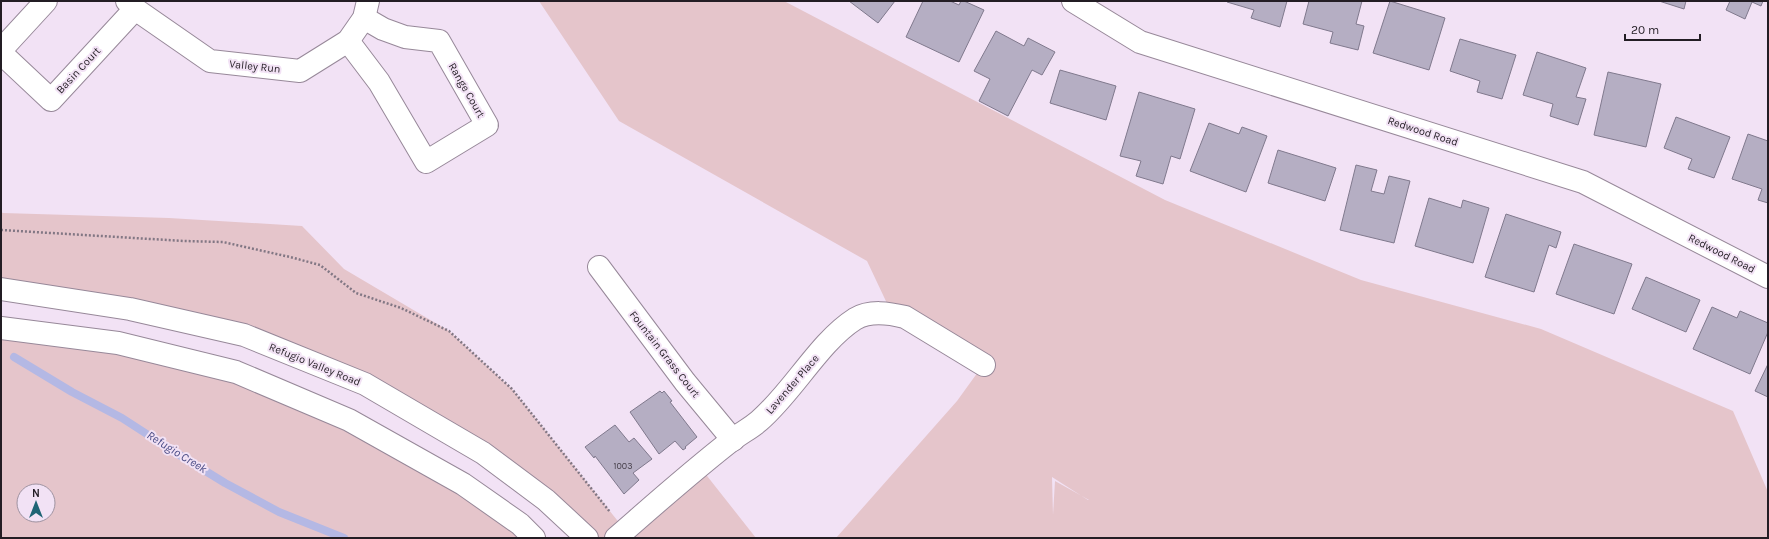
<svg xmlns="http://www.w3.org/2000/svg" width="1769" height="539" font-family="Karla,sans-serif">
<style>
.green{fill:#e5c5cb;fill-rule:evenodd}
.lines{fill:none;stroke-linecap:round;stroke-linejoin:round}
.stream{stroke:#b4b8e4;stroke-width:8}
.building{fill:#b5aec3;stroke:#80798d}
.minor-casing{stroke:#978899;stroke-width:24}
.tertiary-casing{stroke:#978899;stroke-width:24}
.path{stroke:#827784;stroke-width:2.5;stroke-dasharray:2 2;stroke-linecap:butt}
.minor{stroke:#fff;stroke-width:22}
.tertiary{stroke:#fff;stroke-width:22}
.labels{text-anchor:middle;stroke-width:4;stroke-linejoin:round;paint-order:stroke}
.number-label{font-size:9px;fill:#48414c}
.street-label{font-size:11px;fill:#231d24;stroke:#f2e2f5}
.water-label{font-size:12px;font-style:italic;fill:#4b4d86;stroke:#f2e2f5}
</style>
<rect width="100%" height="100%" fill="#f2e2f5"/>
<g class="green">
<path d="M 539,1 L 784,1 L 1165,200 L 1361,280 L 1541,329 L 1733,411 L 1768,492 L 1768,538 L 836,538 L 957,401 L 983,365 L 892,314 L 867,261 L 619,121 ZM 1052,477 L 1088,500 L 1089,500 L 1055,481 L 1053,515 Z"/>
<polygon points="1,212 3,213 169,218 302,226 344,269 449,331 512,389 625,530 700,467 756,538 587,538 483,453 244,335 1,289"/>
<path d="M 1,328 L 118,343 L 349,420 L 534,538 L 1,538 ZM 24,491 L 48,491 L 48,515 L 24,515 Z"/>
</g>
<g class="lines">
<polyline class="stream" points="14,357 72,392 122,418 173,451 225,483 279,512 344,538"/>
</g>
<g class="building">
<polygon points="849,1 895,1 878,23"/>
<polygon points="923,1 950,1 959,5 961,1 964,1 984,10 959,62 906,37"/>
<polygon points="1228,1 1287,1 1280,27 1251,18 1254,10 1227,2"/>
<polygon points="1309,1 1362,1 1356,24 1364,26 1358,50 1330,43 1333,32 1303,24"/>
<polygon points="1390,1 1445,18 1429,70 1373,53"/>
<polygon points="1659,1 1686,1 1684,9"/>
<polygon points="1730,1 1763,1 1761,6 1752,2 1745,19 1726,10"/>
<polygon points="996,31 1024,46 1028,38 1055,52 1042,75 1032,70 1008,116 979,101 990,79 974,71"/>
<polygon points="1460,39 1516,55 1502,99 1477,92 1480,81 1450,71"/>
<polygon points="1537,52 1586,68 1576,97 1586,99 1578,125 1550,116 1553,104 1523,95"/>
<polygon points="1060,70 1116,86 1106,120 1050,103"/>
<polygon points="1608,72 1661,84 1646,147 1594,135"/>
<polygon points="1139,92 1195,109 1180,159 1171,156 1163,184 1136,176 1141,161 1120,156"/>
<polygon points="1676,117 1730,137 1714,178 1688,169 1692,159 1664,148"/>
<polygon points="1209,123 1239,134 1242,127 1267,136 1246,192 1190,171"/>
<polygon points="1748,134 1768,141 1768,203 1758,200 1762,189 1732,179"/>
<polygon points="1278,150 1336,168 1325,201 1268,183"/>
<polygon points="1356,165 1377,170 1371,191 1384,194 1389,176 1410,181 1394,243 1340,230"/>
<polygon points="1429,198 1461,208 1463,200 1489,208 1473,263 1415,246"/>
<polygon points="1506,214 1561,232 1556,248 1549,245 1534,292 1485,277"/>
<polygon points="1574,244 1632,264 1614,314 1556,294"/>
<polygon points="1646,277 1700,300 1686,332 1632,309"/>
<polygon points="1712,307 1737,318 1740,311 1768,323 1768,332 1750,374 1693,349"/>
<polygon points="1768,364 1768,397 1755,391"/>
<polygon points="660,391 662,393 664,391 672,401 670,402 697,437 685,447 686,448 683,450 675,441 659,454 630,412"/>
<polygon points="615,425 629,442 634,438 652,459 633,473 639,480 624,494 595,456 594,458 585,447"/>
</g>
<g class="lines">
<g class="minor-casing">
<g id="minor">
<polyline points="127,1 135,9 210,61 300,71 348,41 364,18 368,1"/>
<polyline points="348,41 379,82 426,162 487,125 439,41 405,37 383,29 364,18"/>
<polyline points="1,50 46,1"/>
<polyline points="1,53 51,100 135,9"/>
<polyline points="599,267 685,382 733,440"/>
<path d="M 616,538 C 654,505 692,471 732,440 C 741,433 751,428 759,421 C 793,392 819,342 855,319 C 870,310 889,313 905,317 L 984,365"/>
</g>
</g>
<g class="tertiary-casing">
<g id="tertiary">
<polyline points="1073,1 1140,42 1583,182 1768,277"/>
<polyline points="1,289 130,309 244,335 365,384 483,453 546,500 587,538"/>
<polyline points="1,328 118,343 236,372 349,420 463,484 520,524 534,538"/>
</g>
</g>
<polyline class="path" points="1,230 184,241 223,242 290,257 320,265 356,293 401,308 449,331 512,389 610,512"/>
<use href="#minor" class="minor"/>
<use href="#tertiary" class="tertiary"/>
</g>
<g class="labels">
<g class="number-label">
<text x="623" y="469">1003</text>
</g>
<g class="street-label">
<text transform="translate(255 66) rotate(6)" y="4">Valley Run</text>
<text transform="translate(78 70) rotate(-47)" y="4">Basin Court</text>
<text transform="translate(467 90) rotate(60)" y="4">Range Court</text>
<text transform="translate(1423 131) rotate(18)" y="4">Redwood Road</text>
<text transform="translate(1722 253) rotate(27)" y="4">Redwood Road</text>
<text transform="translate(665 354) rotate(52)" y="4">Fountain Grass Court</text>
<text transform="translate(315 364) rotate(22)" y="4">Refugio Valley Road</text>
<text transform="translate(792 384) rotate(-49)" y="4">Lavender Place</text>
</g>
<g class="water-label">
<text transform="translate(177 452) rotate(32)" y="4">Refugio Creek</text>
</g>
</g>
<rect width="1769" height="539" fill="none" stroke="#231d24" stroke-width="4"/>
<g transform="translate(36 503)"><circle r="19" fill="#f2e2f5" stroke="#9f93a1"/>
<path d="M0-3L7 15L0 10L-7 15Z" fill="#1f6475"/>
<text y="-6" font-size="11" font-weight="bold" text-anchor="middle" fill="#231d24">N</text>
</g>
<path d="M1625 34v6h75v-6" fill="none" stroke="#231d24" stroke-width="2"/>
<text x="1631" y="34" font-size="12" fill="#231d24" stroke="#f2e2f5" stroke-width="3" paint-order="stroke">20 m</text>
</svg>
